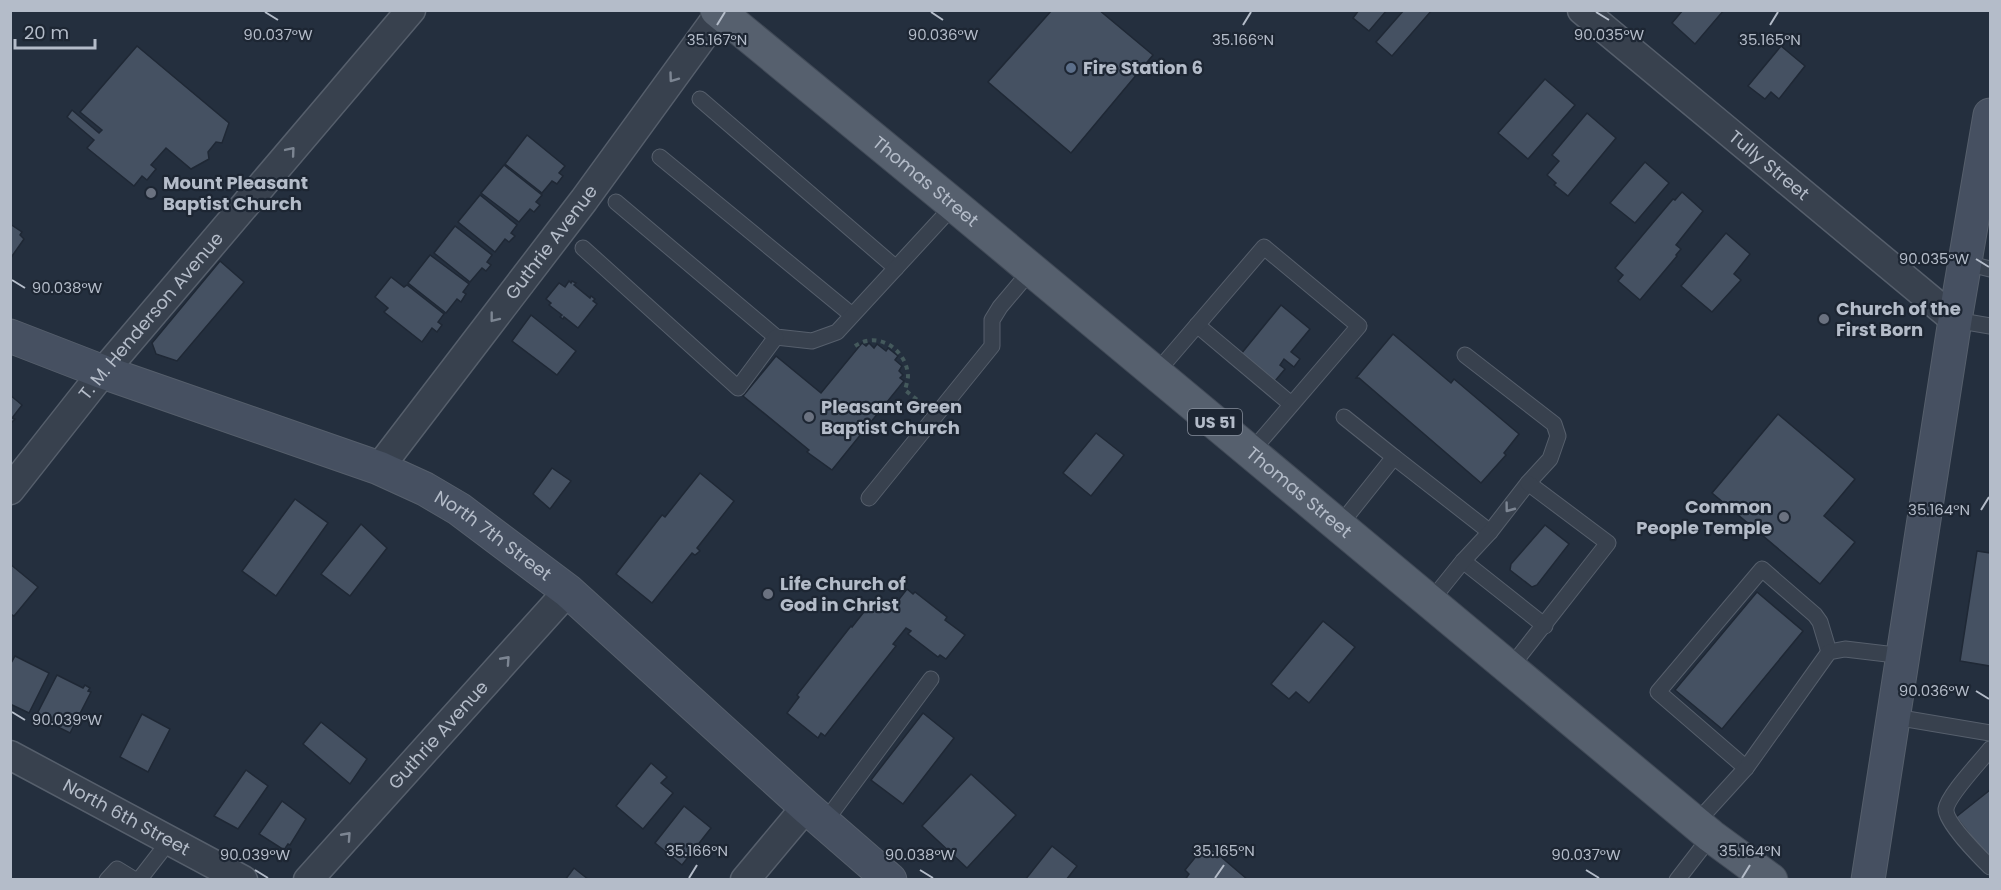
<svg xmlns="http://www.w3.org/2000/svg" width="2001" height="890" font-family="Poppins,sans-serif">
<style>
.building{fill:#455162;stroke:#1f2835;stroke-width:1.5}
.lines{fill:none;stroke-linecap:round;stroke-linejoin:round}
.lane-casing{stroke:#565f6c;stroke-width:17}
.street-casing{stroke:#565f6c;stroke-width:31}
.secondary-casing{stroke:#565f6c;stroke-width:35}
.primary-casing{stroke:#414a57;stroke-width:35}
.path{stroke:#44595c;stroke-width:4;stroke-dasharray:4.5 4.5;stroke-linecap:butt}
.lane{stroke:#38414e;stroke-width:15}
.street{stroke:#38414e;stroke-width:28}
.secondary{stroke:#465061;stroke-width:33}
.primary{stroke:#56606e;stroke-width:33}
.oneway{stroke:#7c8592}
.ticks{fill:none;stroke:#b4bcc9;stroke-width:2}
.service-dot{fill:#5c6f8a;stroke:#1d2633;stroke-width:2}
.worship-dot{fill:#6b7280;stroke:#1d2633;stroke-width:2}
.labels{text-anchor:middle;stroke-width:4.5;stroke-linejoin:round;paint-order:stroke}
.shield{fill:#1d2633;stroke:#878f9c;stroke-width:1.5}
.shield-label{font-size:16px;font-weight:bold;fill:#b4bcc9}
.poi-label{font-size:18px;font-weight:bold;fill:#b4bcc9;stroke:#1d2633;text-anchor:start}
.street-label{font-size:18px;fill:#b4bcc9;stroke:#1d2633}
.ticks-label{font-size:15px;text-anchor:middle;fill:#b4bcc9;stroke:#1d2633;stroke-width:4.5;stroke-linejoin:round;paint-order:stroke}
</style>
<rect width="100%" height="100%" fill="#242f3e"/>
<g class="building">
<polygon points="1052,10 1099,10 1153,55 1071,153 988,82"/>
<polygon points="1359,10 1387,10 1369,31 1353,18"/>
<polygon points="1404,10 1432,10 1392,56 1376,42"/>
<polygon points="1683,10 1724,10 1695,44 1672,23"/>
<polygon points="137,46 229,123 222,143 216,142 208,152 209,159 191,169 166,148 151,165 156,169 147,180 142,176 134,186 87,148 94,140 67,117 72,110 99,133 102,130 80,112"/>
<polygon points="1781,46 1805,66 1779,99 1771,92 1765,99 1748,86"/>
<polygon points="1545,79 1575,105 1528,159 1498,133"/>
<polygon points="1587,113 1616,138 1568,196 1554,185 1556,183 1547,175 1559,161 1552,155"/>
<polygon points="527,135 565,166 559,173 563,176 557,184 552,181 542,193 505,164"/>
<polygon points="1645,162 1669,183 1635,223 1610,203"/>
<polygon points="504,165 542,195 536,202 540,205 534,212 530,209 519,222 481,193"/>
<polygon points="1682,192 1703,211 1676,245 1681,249 1676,255 1677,256 1640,300 1618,281 1623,275 1615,268 1673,199 1675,200"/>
<polygon points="480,195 517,225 511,233 515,236 509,242 505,239 495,252 458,222"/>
<polygon points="10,224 22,232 20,235 24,239 10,259"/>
<polygon points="455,226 492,255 487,262 491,265 486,271 482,268 470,282 434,253"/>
<polygon points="1726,233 1750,254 1734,274 1741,280 1712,312 1681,286"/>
<polygon points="430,255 469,284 463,292 466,294 461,302 457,299 446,313 408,283"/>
<polygon points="220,261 244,282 177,361 156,354 152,343"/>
<polygon points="391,277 404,287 407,285 444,314 438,322 442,325 437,332 432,328 422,342 384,312 388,308 375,297"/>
<polygon points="569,281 571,283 572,281 576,283 574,285 590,298 591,296 595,299 593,301 597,304 578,328 564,317 563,319 560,317 562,315 549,305 551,303 546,299 559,283 565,287"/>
<polygon points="1281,305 1310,329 1291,352 1300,359 1294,367 1284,359 1280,365 1285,369 1275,381 1241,354"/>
<polygon points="531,315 576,351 557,375 512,341"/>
<polygon points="1393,334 1451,383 1454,379 1519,434 1504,453 1506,455 1481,483 1359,378 1356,378"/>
<polygon points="862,343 866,346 869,343 874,348 877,344 886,351 888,348 898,356 895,360 902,366 899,371 903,375 900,378 904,381 832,470 807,452 809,450 743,396 776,356 821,393"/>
<polygon points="10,395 22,405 12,418 15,419 10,424"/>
<polygon points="1778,414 1855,479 1824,516 1855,542 1820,584 1712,493"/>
<polygon points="1096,433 1124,455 1091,496 1063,473"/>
<polygon points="552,468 571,481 550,509 533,494"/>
<polygon points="700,473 734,501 697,548 700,551 695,555 692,553 652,603 616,574 662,515 665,517"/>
<polygon points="295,499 328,523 276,596 242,571"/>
<polygon points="361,524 387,548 350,596 321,574"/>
<polygon points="1545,525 1569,544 1537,585 1532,587 1510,570 1511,564"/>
<polygon points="1977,551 1990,553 1990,666 1960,661"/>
<polygon points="10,564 38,587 14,616 10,614"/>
<polygon points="907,589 913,594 915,592 947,617 945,620 965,635 946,659 940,655 938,657 908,634 911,631 906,628 893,644 896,646 825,736 821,733 818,738 787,713 799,697 797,695 851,626 852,627 871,603 874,606 878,601 890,611"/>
<polygon points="1757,592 1803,631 1722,729 1675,690"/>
<polygon points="1323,621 1355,647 1309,703 1296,692 1289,699 1271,684"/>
<polygon points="15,656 49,673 29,713 10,704 10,665"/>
<polygon points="57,675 83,688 85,685 90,688 88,691 91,692 70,733 36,716"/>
<polygon points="923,713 954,738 903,804 871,780"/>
<polygon points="142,714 170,729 148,772 120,757"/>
<polygon points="321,722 367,759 350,784 303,744"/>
<polygon points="651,763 667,777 661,783 673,793 643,829 616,806"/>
<polygon points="246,770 268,786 238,829 214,816"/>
<polygon points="971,774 1016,815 967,868 922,826"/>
<polygon points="1990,790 1990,860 1956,817"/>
<polygon points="282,801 306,819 290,845 288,844 284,850 259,834"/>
<polygon points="684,806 711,828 682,865 655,843"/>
<polygon points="1206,844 1248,880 1185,880 1189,874 1185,870"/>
<polygon points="1052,846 1077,866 1066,880 1025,880"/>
<polygon points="574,868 589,880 565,880"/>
</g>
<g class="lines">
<g class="lane-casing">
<g id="lane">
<polyline points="700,99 896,268"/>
<polyline points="660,157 852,315"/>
<polyline points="616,202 776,337 812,341 837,332 954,205"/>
<polyline points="583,248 738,388 776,337"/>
<polyline points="1966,263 1990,269"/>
<polyline points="1955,320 1990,326"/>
<polyline points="1197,325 1291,404"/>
<polyline points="1156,373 1264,247 1359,326 1251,452"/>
<polyline points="1394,457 1490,532"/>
<polyline points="869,498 992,346 992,320 1000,307 1032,269"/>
<polyline points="1339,526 1394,457 1344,417"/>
<polyline points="1463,561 1545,626"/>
<polyline points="1430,602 1463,561 1490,532 1528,483 1550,459 1558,436 1554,424 1465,355"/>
<polyline points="1510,668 1608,543 1528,483"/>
<polyline points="1895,717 1990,733"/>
<path d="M 1990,749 C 1981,761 1948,795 1946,809 C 1945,822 1980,857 1990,867"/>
<polyline points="1746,768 1658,692 1762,569 1815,615 1820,622 1829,652"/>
<polyline points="824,823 931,679"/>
<polyline points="1696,823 1746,768 1829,652 1845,649 1904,656"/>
<polyline points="107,880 117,869 135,880"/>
<polyline points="139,880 170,840"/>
<polyline points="1677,880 1711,836"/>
</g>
</g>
<g class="street-casing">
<g id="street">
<path id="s1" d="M 1582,10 L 1955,320"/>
<path id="s2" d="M 379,468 L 584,200 L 720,13"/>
<path id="s3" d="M 10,490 L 103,372 L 411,10"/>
<path id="s4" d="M 10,755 L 243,880"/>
<path id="s5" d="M 308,880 L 568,591"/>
<polyline points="745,880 806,807"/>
</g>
</g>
<g class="secondary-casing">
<g id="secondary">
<path id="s6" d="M 10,336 L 103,372 L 379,468 L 425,489 L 459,509 L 568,591 L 806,807 L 890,880"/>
<polyline points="1868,880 1955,320 1990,115"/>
</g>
</g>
<g class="primary-casing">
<g id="primary">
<path id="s7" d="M 717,10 L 954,205 L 1711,836 L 1771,880"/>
</g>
</g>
<path class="path" d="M 855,346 C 878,330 907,350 908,376 C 908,380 906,386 905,390 L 921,403"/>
<use href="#lane" class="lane"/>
<use href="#street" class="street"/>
<use href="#secondary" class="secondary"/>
<use href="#primary" class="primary"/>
</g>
<defs><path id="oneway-chevron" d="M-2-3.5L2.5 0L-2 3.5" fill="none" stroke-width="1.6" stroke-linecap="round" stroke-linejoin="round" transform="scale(1.5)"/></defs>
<g class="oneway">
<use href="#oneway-chevron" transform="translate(673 78) rotate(126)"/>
<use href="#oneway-chevron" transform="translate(291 151) rotate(-50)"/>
<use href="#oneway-chevron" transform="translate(494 318) rotate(128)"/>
<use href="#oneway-chevron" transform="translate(1509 508) rotate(127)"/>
<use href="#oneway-chevron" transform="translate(506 660) rotate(-48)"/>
<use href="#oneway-chevron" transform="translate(347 836) rotate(-48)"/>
</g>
<path class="ticks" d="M 265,12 L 278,20M 931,12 L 943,20M 1596,12 L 1609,20M 717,25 L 725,12M 1243,25 L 1251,12M 1770,25 L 1778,12M 1976,259 L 1989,267M 12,280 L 25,288M 1981,510 L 1989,497M 1976,691 L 1989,699M 12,712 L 25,720M 255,870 L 268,878M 920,870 L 933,878M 1586,870 L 1599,878M 689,878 L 697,865M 1215,878 L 1224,865M 1742,878 L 1750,865"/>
<circle class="service-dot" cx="1071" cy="68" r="6"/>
<g class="worship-dot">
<circle cx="151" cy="193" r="6"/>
<circle cx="1824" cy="319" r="6"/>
<circle cx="809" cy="417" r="6"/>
<circle cx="1784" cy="517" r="6"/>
<circle cx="768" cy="594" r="6"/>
</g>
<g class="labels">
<rect class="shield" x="1188" y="409" width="54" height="26" rx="4.5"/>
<g class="shield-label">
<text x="1215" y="428">US 51</text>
</g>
<g class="poi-label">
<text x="1083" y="74">Fire Station 6</text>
<text x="163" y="189">Mount Pleasant<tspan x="163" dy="21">Baptist Church</tspan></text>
<text x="1836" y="315">Church of the<tspan x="1836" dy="21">First Born</tspan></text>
<text x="821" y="413">Pleasant Green<tspan x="821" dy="21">Baptist Church</tspan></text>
<text x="1772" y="513" text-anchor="end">Common<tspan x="1772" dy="21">People Temple</tspan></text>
<text x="780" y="590">Life Church of<tspan x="780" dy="21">God in Christ</tspan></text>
</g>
<g class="street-label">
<text dy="6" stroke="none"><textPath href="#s1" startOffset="243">Tully Street</textPath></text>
<text dy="6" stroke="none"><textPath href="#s7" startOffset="270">Thomas Street</textPath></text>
<text dy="6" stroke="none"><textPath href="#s2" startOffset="284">Guthrie Avenue</textPath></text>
<text dy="6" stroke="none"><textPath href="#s3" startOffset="224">T. M. Henderson Avenue</textPath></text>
<text dy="6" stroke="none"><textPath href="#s7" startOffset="756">Thomas Street</textPath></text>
<text dy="6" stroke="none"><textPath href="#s6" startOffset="525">North 7th Street</textPath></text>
<text dy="6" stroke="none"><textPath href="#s5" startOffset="195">Guthrie Avenue</textPath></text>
<text dy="6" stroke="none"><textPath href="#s4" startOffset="132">North 6th Street</textPath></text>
</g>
</g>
<g class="ticks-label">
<text x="278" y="40">90.037°W</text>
<text x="943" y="40">90.036°W</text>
<text x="1609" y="40">90.035°W</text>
<text x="717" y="45">35.167°N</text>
<text x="1243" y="45">35.166°N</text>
<text x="1770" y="45">35.165°N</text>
<text x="1934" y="264">90.035°W</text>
<text x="67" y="293">90.038°W</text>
<text x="1939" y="515">35.164°N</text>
<text x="1934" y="696">90.036°W</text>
<text x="67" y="725">90.039°W</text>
<text x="697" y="856">35.166°N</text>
<text x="1224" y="856">35.165°N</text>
<text x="1750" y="856">35.164°N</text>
<text x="255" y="860">90.039°W</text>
<text x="920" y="860">90.038°W</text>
<text x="1586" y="860">90.037°W</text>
</g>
<rect width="2001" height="890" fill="none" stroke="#b4bcc9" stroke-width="24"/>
<path d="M15 39v9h80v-9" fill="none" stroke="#b4bcc9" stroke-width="3"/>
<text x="24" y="39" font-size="18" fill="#b4bcc9" stroke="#1d2633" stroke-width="4.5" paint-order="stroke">20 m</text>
</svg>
